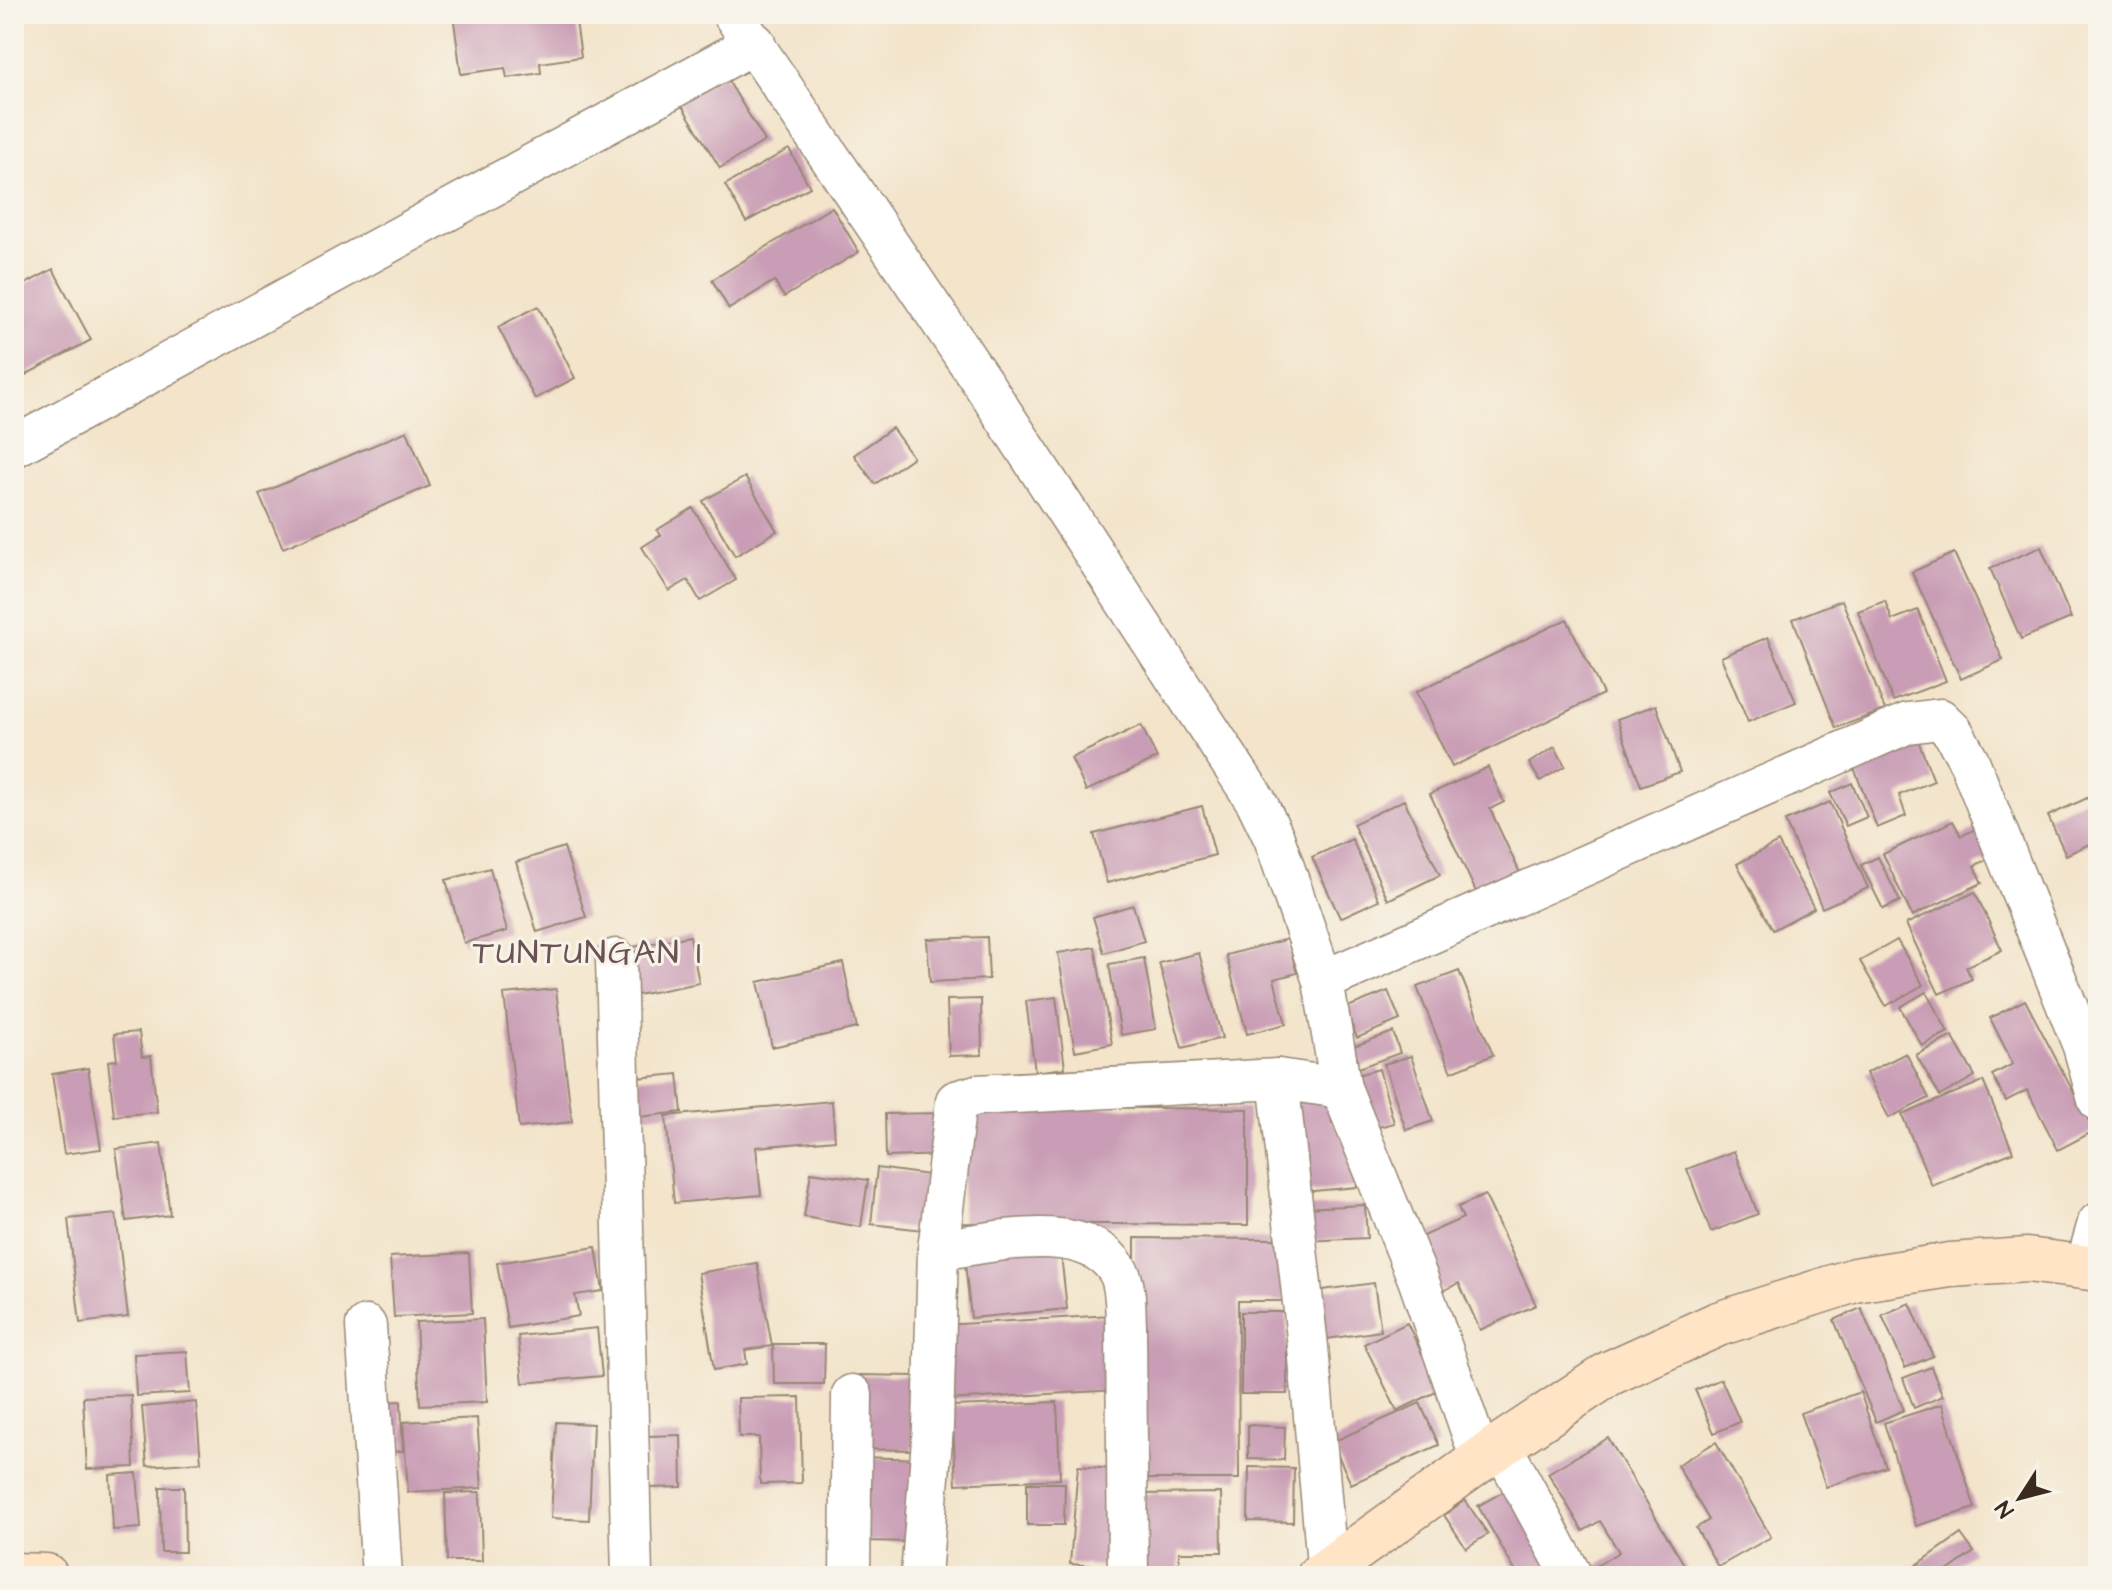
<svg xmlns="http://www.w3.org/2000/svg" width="2112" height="1590" font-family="'Architects Daughter',sans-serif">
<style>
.building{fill:#c99db5}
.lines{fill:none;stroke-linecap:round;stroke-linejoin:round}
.street-casing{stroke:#978774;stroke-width:43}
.secondary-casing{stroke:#978774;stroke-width:47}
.street{stroke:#fff;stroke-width:40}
.secondary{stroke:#ffe4c6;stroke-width:44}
.labels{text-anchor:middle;stroke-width:6;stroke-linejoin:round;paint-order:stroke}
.quarter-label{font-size:34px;letter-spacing:2px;fill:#6d5253;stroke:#f7f3e8}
</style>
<rect width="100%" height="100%" fill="#f7f3e8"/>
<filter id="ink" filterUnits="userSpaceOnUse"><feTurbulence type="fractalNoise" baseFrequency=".0125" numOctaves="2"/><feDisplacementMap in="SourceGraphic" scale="16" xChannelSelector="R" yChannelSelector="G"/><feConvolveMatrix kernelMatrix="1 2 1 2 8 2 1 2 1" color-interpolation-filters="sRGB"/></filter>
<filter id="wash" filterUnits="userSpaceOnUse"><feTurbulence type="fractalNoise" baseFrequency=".006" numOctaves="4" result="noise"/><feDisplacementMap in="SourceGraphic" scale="32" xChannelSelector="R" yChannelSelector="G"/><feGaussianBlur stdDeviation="1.8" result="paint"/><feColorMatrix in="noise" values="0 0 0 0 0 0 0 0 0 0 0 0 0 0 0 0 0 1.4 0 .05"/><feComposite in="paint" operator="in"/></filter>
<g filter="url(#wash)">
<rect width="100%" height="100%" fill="#f3e4ca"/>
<g id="blocks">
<g class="building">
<polygon points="453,14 575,14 581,57 540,63 541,73 507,78 505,68 461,74"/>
<polygon points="724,74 765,141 720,168 679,101"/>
<polygon points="789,149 810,187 746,222 725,185"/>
<polygon points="832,207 859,252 784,297 774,281 729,309 712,280"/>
<polygon points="53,269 91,340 14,381 14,290"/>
<polygon points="538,306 575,378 535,399 498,327"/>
<polygon points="892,428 913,457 875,484 854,455"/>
<polygon points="407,431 430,486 283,548 259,494"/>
<polygon points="745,477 777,531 735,556 703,501"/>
<polygon points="693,508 736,580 700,601 688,580 669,591 642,547 661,535 657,530"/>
<polygon points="2041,547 2071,618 2021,639 1990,568"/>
<polygon points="1954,553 2003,660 1961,679 1912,572"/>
<polygon points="1842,600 1885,710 1836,728 1793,619"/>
<polygon points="1885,601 1892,620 1918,610 1946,681 1893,701 1858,611"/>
<polygon points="1567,619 1603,694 1452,767 1416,692"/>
<polygon points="1768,637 1796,702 1748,722 1721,657"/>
<polygon points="1656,705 1680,772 1641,786 1617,719"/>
<polygon points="1141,725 1157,758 1086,791 1071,758"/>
<polygon points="1916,735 1934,781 1899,795 1906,816 1877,828 1851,760"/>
<polygon points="1555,747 1565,766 1540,781 1529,763"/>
<polygon points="1488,767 1504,802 1490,809 1520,873 1477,894 1430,794"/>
<polygon points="1852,783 1867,817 1846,826 1830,793"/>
<polygon points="2098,793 2098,840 2066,855 2048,816"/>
<polygon points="1404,800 1440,875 1388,900 1353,824"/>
<polygon points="1830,802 1868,888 1822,908 1785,821"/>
<polygon points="1202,806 1215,855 1107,883 1094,834"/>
<polygon points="1953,821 1961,836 1982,826 1996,855 1974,866 1982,883 1912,916 1883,854"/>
<polygon points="1352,839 1379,900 1340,918 1312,857"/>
<polygon points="1778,842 1814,908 1773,930 1737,864"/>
<polygon points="564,847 586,917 537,932 516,862"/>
<polygon points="1878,857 1900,901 1883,909 1861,865"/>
<polygon points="490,868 507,931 464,943 446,880"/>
<polygon points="1975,892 2002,950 1966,967 1972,979 1939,994 1906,924"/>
<polygon points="1133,905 1144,941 1104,953 1093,917"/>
<polygon points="690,936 699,983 632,996 623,949"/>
<polygon points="987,937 989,979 930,982 927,939"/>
<polygon points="1288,939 1297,973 1274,979 1286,1024 1247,1034 1226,955"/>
<polygon points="1897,940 1923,985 1886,1006 1860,961"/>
<polygon points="1095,947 1112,1044 1075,1051 1058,953"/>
<polygon points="1199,953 1222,1038 1182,1048 1159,963"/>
<polygon points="1144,958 1156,1029 1121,1035 1109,964"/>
<polygon points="843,963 857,1028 772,1047 758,982"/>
<polygon points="1459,971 1493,1055 1451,1072 1417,987"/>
<polygon points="556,989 572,1122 519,1128 504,994"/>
<polygon points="1388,991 1400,1020 1357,1038 1345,1008"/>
<polygon points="1926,992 1948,1032 1922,1046 1900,1007"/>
<polygon points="1056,997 1065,1068 1035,1072 1026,1001"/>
<polygon points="981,999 982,1055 949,1056 947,1000"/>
<polygon points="2025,1000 2094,1131 2058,1150 2027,1090 2006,1101 1992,1075 2013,1064 1990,1018"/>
<polygon points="139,1032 142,1057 151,1056 157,1112 114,1116 108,1061 117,1060 114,1034"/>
<polygon points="1393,1032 1400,1053 1350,1071 1343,1050"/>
<polygon points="1952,1036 1975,1076 1940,1096 1916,1055"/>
<polygon points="1906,1053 1929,1098 1889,1118 1866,1073"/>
<polygon points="1411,1056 1433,1121 1406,1130 1384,1064"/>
<polygon points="88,1068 101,1149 64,1154 52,1074"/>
<polygon points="1379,1069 1394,1123 1371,1129 1357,1075"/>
<polygon points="678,1074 682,1112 630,1118 626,1079"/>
<polygon points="1983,1081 2013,1152 1932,1186 1902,1115"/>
<polygon points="1328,1091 1332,1123 1349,1121 1357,1187 1303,1192 1292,1095"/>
<polygon points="832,1101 835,1140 756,1147 761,1195 674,1203 666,1116"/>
<polygon points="962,1106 1248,1109 1248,1225 962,1223"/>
<polygon points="944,1113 946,1155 886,1157 885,1114"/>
<polygon points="161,1143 170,1215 126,1221 116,1149"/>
<polygon points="1734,1151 1758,1214 1711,1232 1687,1169"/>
<polygon points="877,1168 929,1175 923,1230 871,1224"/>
<polygon points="811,1172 868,1180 861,1227 804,1217"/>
<polygon points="1485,1195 1536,1305 1480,1330 1459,1283 1441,1292 1416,1239 1463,1218 1458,1207"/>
<polygon points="1365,1205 1367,1238 1305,1241 1303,1208"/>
<polygon points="116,1214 128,1317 80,1323 68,1219"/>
<polygon points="1135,1238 1285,1239 1284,1301 1238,1301 1239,1479 1135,1479"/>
<polygon points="1060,1245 1067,1309 971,1318 964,1254"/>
<polygon points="596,1247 603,1291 575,1295 579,1316 508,1328 497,1263"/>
<polygon points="469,1253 472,1313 394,1317 390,1257"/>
<polygon points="757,1263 772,1346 745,1350 747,1364 714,1370 698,1273"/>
<polygon points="1374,1283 1381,1331 1313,1341 1307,1292"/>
<polygon points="1910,1303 1933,1356 1905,1368 1882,1315"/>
<polygon points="1861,1308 1904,1410 1876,1422 1834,1320"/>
<rect x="1241" y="1312" width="46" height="82"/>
<polygon points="1111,1315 1116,1390 947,1400 943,1325"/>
<polygon points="483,1319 487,1402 420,1405 416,1322"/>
<polygon points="1407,1323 1440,1390 1397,1411 1364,1344"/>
<polygon points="597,1328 602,1376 523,1383 518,1336"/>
<polygon points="773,1344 825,1344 824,1384 774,1384"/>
<polygon points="187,1351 190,1393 136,1396 134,1354"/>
<polygon points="1931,1367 1943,1396 1914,1408 1903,1378"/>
<polygon points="859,1375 915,1376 913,1450 857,1449"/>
<polygon points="1721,1379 1740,1422 1714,1433 1695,1390"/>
<polygon points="1860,1392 1886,1467 1826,1487 1800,1413"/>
<polygon points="131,1395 134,1467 87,1469 83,1397"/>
<polygon points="800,1397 802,1483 760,1484 759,1437 739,1437 738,1398"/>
<polygon points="401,1401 403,1451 383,1452 381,1402"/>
<polygon points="196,1402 201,1462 147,1466 142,1407"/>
<polygon points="1057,1402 1060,1479 956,1484 952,1406"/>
<polygon points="14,1403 20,1435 14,1436"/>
<polygon points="1420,1403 1439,1445 1351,1484 1332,1442"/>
<polygon points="1942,1404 1975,1508 1916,1526 1884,1423"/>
<polygon points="477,1418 482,1488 408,1492 403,1422"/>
<polygon points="556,1422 593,1424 589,1520 551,1518"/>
<polygon points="1248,1425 1285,1427 1284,1460 1248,1459"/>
<polygon points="681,1435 682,1487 650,1488 648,1436"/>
<polygon points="1608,1438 1691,1576 1598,1576 1593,1568 1619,1552 1600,1521 1583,1531 1548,1473"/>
<polygon points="1716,1442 1771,1537 1718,1567 1696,1528 1709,1520 1677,1465"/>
<polygon points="862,1457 920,1459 919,1542 860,1541"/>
<polygon points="1078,1466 1123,1470 1116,1567 1070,1564"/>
<polygon points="1249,1467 1294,1468 1293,1522 1248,1521"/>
<polygon points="137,1473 141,1528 113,1530 110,1475"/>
<polygon points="1027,1483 1065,1483 1064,1525 1027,1525"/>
<polygon points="160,1487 184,1487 185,1552 161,1552"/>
<polygon points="1512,1487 1562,1576 1518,1576 1478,1506"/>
<polygon points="480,1492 482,1561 447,1561 445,1493"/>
<polygon points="1221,1493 1222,1552 1179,1552 1179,1576 1140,1576 1140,1494"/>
<polygon points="1465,1500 1488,1534 1466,1548 1444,1515"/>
<polygon points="1961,1534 1974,1552 1940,1576 1925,1576 1917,1565"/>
</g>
</g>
</g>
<g filter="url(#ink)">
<use href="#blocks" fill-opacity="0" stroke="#978774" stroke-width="2"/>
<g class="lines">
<g class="street-casing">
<g id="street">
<polyline points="733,14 984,385 1256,801 1274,838 1323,981 1341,1088 1418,1279 1481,1460"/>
<polyline points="14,447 755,43"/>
<polyline points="616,959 632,1576"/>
<polyline points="1323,981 1908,723 1940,719 1953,732 1969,761 2083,1046 2098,1100"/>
<polyline points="1278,1079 1308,1347 1328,1576"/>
<path d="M 938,1250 C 987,1244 1087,1217 1118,1271 C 1127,1286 1125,1309 1126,1326 L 1128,1576"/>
<polyline points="2086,1265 2098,1223"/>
<polyline points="366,1326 382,1576"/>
<polyline points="1501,1445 1572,1576"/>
<polyline points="850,1576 852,1395"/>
<polyline points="921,1576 933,1427 938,1250 956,1101 977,1095 1278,1079 1341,1088"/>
</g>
</g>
<g class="secondary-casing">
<g id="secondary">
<polyline points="14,1575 46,1576"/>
<polyline points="1319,1576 1501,1445 1610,1373 1718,1324 1855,1280 1950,1265 2027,1260 2098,1269"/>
</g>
</g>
<use href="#street" class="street"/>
<use href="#secondary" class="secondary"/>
</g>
</g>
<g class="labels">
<g class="quarter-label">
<text x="588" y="963">TUNTUNGAN I</text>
</g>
</g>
<rect width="2112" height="1590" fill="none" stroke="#f7f3e8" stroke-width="48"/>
<g transform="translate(2020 1498) rotate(234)" stroke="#f7f3e8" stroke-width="6" paint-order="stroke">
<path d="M0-6L14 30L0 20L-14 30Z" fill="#3b2a1e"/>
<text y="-12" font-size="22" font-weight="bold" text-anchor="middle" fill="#3b2a1e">N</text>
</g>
</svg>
